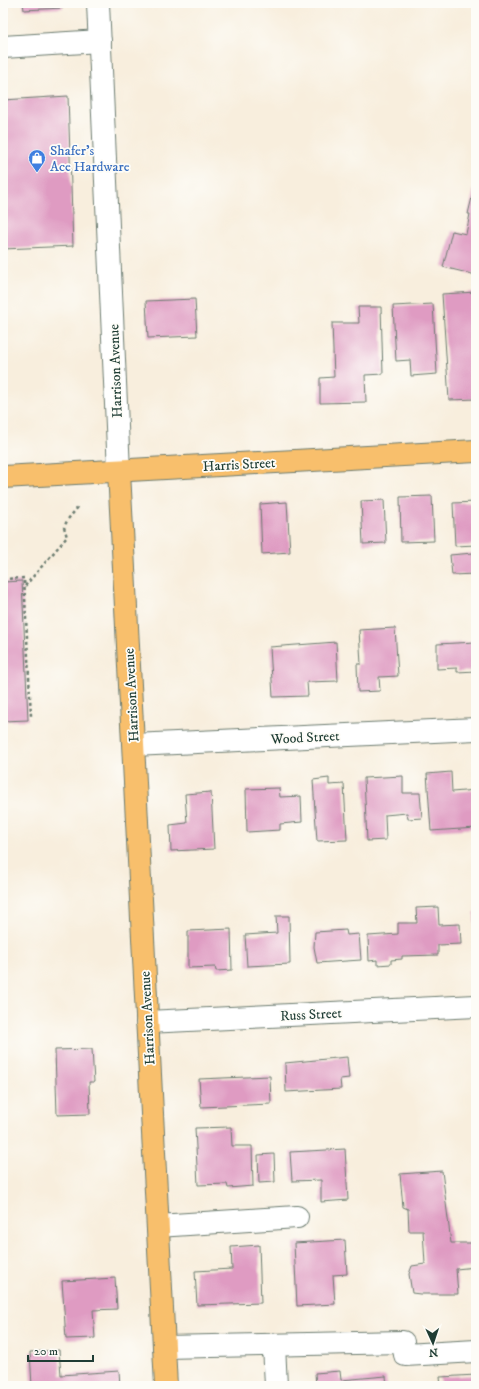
<svg xmlns="http://www.w3.org/2000/svg" width="479" height="1389" font-family="'IM FELL DW Pica',serif">
<style>
.building{fill:#df9bc2}
.lines{fill:none;stroke-linecap:round;stroke-linejoin:round}
.minor-casing{stroke:#6b7b6f;stroke-width:24}
.major-casing{stroke:#6b7b6f;stroke-width:24}
.path{stroke:#6b7b6f;stroke-width:2.5;stroke-dasharray:3 3;stroke-linecap:butt}
.minor{stroke:#fff;stroke-width:22}
.major{stroke:#f8bf6c;stroke-width:22}
.labels{text-anchor:middle;stroke-width:3.5;stroke-linejoin:round;paint-order:stroke}
.shop-label{font-size:14px;fill:#366cbe;stroke:#fdfcf7;text-anchor:start}
.street-label{font-size:14px;fill:#1f3d34;stroke:#fdfcf7}
</style>
<rect width="100%" height="100%" fill="#fdfcf7"/>
<filter id="ink" filterUnits="userSpaceOnUse"><feTurbulence type="fractalNoise" baseFrequency=".025" numOctaves="2"/><feDisplacementMap in="SourceGraphic" scale="8" xChannelSelector="R" yChannelSelector="G"/><feConvolveMatrix kernelMatrix="1 2 1 2 8 2 1 2 1" color-interpolation-filters="sRGB"/></filter>
<filter id="wash" filterUnits="userSpaceOnUse"><feTurbulence type="fractalNoise" baseFrequency=".012" numOctaves="4" result="noise"/><feDisplacementMap in="SourceGraphic" scale="16" xChannelSelector="R" yChannelSelector="G"/><feGaussianBlur stdDeviation="0.9" result="paint"/><feColorMatrix in="noise" values="0 0 0 0 0 0 0 0 0 0 0 0 0 0 0 0 0 1.4 0 .05"/><feComposite in="paint" operator="in"/></filter>
<g filter="url(#wash)">
<rect width="100%" height="100%" fill="#f8eedd"/>
<g id="blocks">
<g class="building">
<polygon points="23,3 62,3 63,8 24,10"/>
<polygon points="68,96 73,246 3,249 3,100"/>
<polygon points="474,189 476,190 476,275 443,267 452,231 466,234 470,214 468,214"/>
<polygon points="476,292 476,399 449,400 442,294"/>
<polygon points="195,299 197,336 148,338 146,301"/>
<polygon points="433,304 437,374 411,376 410,360 396,361 393,306"/>
<polygon points="358,307 381,307 383,374 365,375 366,402 320,403 320,378 334,377 332,323 359,323"/>
<polygon points="432,496 434,541 401,542 400,497"/>
<polygon points="384,500 386,543 363,544 361,501"/>
<polygon points="287,502 290,552 262,554 260,504"/>
<polygon points="476,502 476,545 455,546 453,503"/>
<polygon points="473,553 475,574 452,575 450,555"/>
<polygon points="22,581 28,720 3,721 3,582"/>
<polygon points="395,628 398,676 379,677 380,691 358,692 357,664 361,664 359,630"/>
<polygon points="336,642 338,681 307,682 308,696 273,697 270,647"/>
<polygon points="476,642 476,671 457,672 457,668 437,669 437,644"/>
<polygon points="451,772 452,792 476,790 476,828 431,831 427,774"/>
<polygon points="403,776 403,793 420,793 422,818 408,819 407,813 385,815 386,840 367,841 364,778"/>
<polygon points="329,778 329,785 344,784 347,840 317,841 313,780"/>
<polygon points="279,788 280,797 301,796 302,822 280,824 280,830 247,832 246,789"/>
<polygon points="211,792 214,849 171,851 170,825 187,823 185,794"/>
<polygon points="438,907 439,925 460,924 461,944 438,945 438,955 402,956 402,959 391,960 391,964 377,965 377,960 369,961 368,936 398,934 398,923 417,923 416,908"/>
<polygon points="474,912 476,912 476,929 475,929"/>
<polygon points="276,916 289,916 290,964 247,966 245,935 277,933"/>
<polygon points="231,929 232,970 216,971 215,967 188,968 188,931"/>
<polygon points="346,930 347,935 359,934 361,960 317,963 314,947 315,932"/>
<polygon points="92,1049 94,1082 89,1082 90,1114 57,1115 55,1050"/>
<polygon points="347,1057 349,1078 340,1079 341,1089 286,1092 285,1063"/>
<polygon points="270,1076 271,1104 201,1107 199,1079"/>
<polygon points="231,1127 232,1146 252,1146 253,1186 228,1188 227,1184 198,1185 195,1128"/>
<polygon points="345,1149 348,1200 321,1202 321,1180 292,1181 290,1152"/>
<polygon points="274,1154 275,1182 259,1183 258,1155"/>
<polygon points="442,1171 451,1243 476,1243 476,1267 456,1269 458,1294 420,1294 412,1293 409,1274 412,1266 425,1264 423,1231 409,1231 408,1209 403,1207 400,1174"/>
<polygon points="345,1240 347,1274 333,1275 335,1304 297,1306 294,1243"/>
<polygon points="259,1245 261,1303 197,1305 195,1271 232,1269 231,1247"/>
<polygon points="115,1278 117,1309 93,1310 95,1338 66,1339 62,1281"/>
<polygon points="59,1350 61,1375 119,1371 120,1386 32,1386 30,1352"/>
<polygon points="340,1371 341,1380 386,1376 387,1386 316,1386 315,1373"/>
<polygon points="476,1375 476,1386 441,1386 440,1377"/>
</g>
</g>
</g>
<g filter="url(#ink)">
<use href="#blocks" fill-opacity="0" stroke="#6b7b6f" stroke-width="1"/>
<g class="lines">
<g class="minor-casing">
<g id="minor">
<polyline points="98,3 119,471"/>
<polyline points="3,47 100,41"/>
<polyline points="134,745 476,729"/>
<polyline points="147,1022 476,1006"/>
<polyline points="158,1226 297,1217"/>
<polyline points="274,1345 276,1386"/>
<polyline points="164,1347 403,1342 405,1355 476,1351"/>
</g>
</g>
<g class="major-casing">
<g id="major">
<polyline points="119,471 166,1386"/>
<polyline points="3,477 476,451"/>
</g>
</g>
<g class="path">
<polyline points="3,579 24,578 31,716"/>
<polyline points="25,586 67,537 64,527 68,519 79,506"/>
</g>
<use href="#minor" class="minor"/>
<use href="#major" class="major"/>
</g>
</g>
<defs>
<g id="shop-pin" transform="scale(0.9)"><path d="M0 17L-7.5 6A9.5 9.5 0 1 1 7.5 6Z" fill="#3f7fe0" stroke="#fdfcf7"/><path d="M-5-2.5h2.3a2.7 3.5 0 0 1 5.4 0H5L5.5 6h-11ZM-1.5-2.5h3a1.5 2.3 0 0 0-3 0Z" fill="#fff"/></g>
</defs>
<g fill-rule="evenodd">
<use href="#shop-pin" x="37" y="158"/>
</g>
<g class="labels">
<g class="shop-label">
<text x="50" y="155">Shafer's<tspan x="50" dy="16">Ace Hardware</tspan></text>
</g>
<g class="street-label">
<text transform="translate(115 371) rotate(-92)" y="5">Harrison Avenue</text>
<text transform="translate(239 464) rotate(-3)" y="5">Harris Street</text>
<text transform="translate(131 695) rotate(-93)" y="5">Harrison Avenue</text>
<text transform="translate(305 737) rotate(-3)" y="5">Wood Street</text>
<text transform="translate(311 1014) rotate(-3)" y="5">Russ Street</text>
<text transform="translate(147 1018) rotate(-93)" y="5">Harrison Avenue</text>
</g>
</g>
<rect width="479" height="1389" fill="none" stroke="#fdfcf7" stroke-width="16"/>
<g transform="translate(433 1343) rotate(177)" stroke="#fdfcf7" stroke-width="3" paint-order="stroke">
<path d="M0-3L7 15L0 10L-7 15Z" fill="#1f3d34"/>
<text y="-6" font-size="11" font-weight="bold" text-anchor="middle" fill="#1f3d34">N</text>
</g>
<path d="M28 1355v6h65v-6" fill="none" stroke="#1f3d34" stroke-width="2"/>
<text x="34" y="1355" font-size="12" fill="#1f3d34" stroke="#fdfcf7" stroke-width="3" paint-order="stroke">20 m</text>
</svg>
